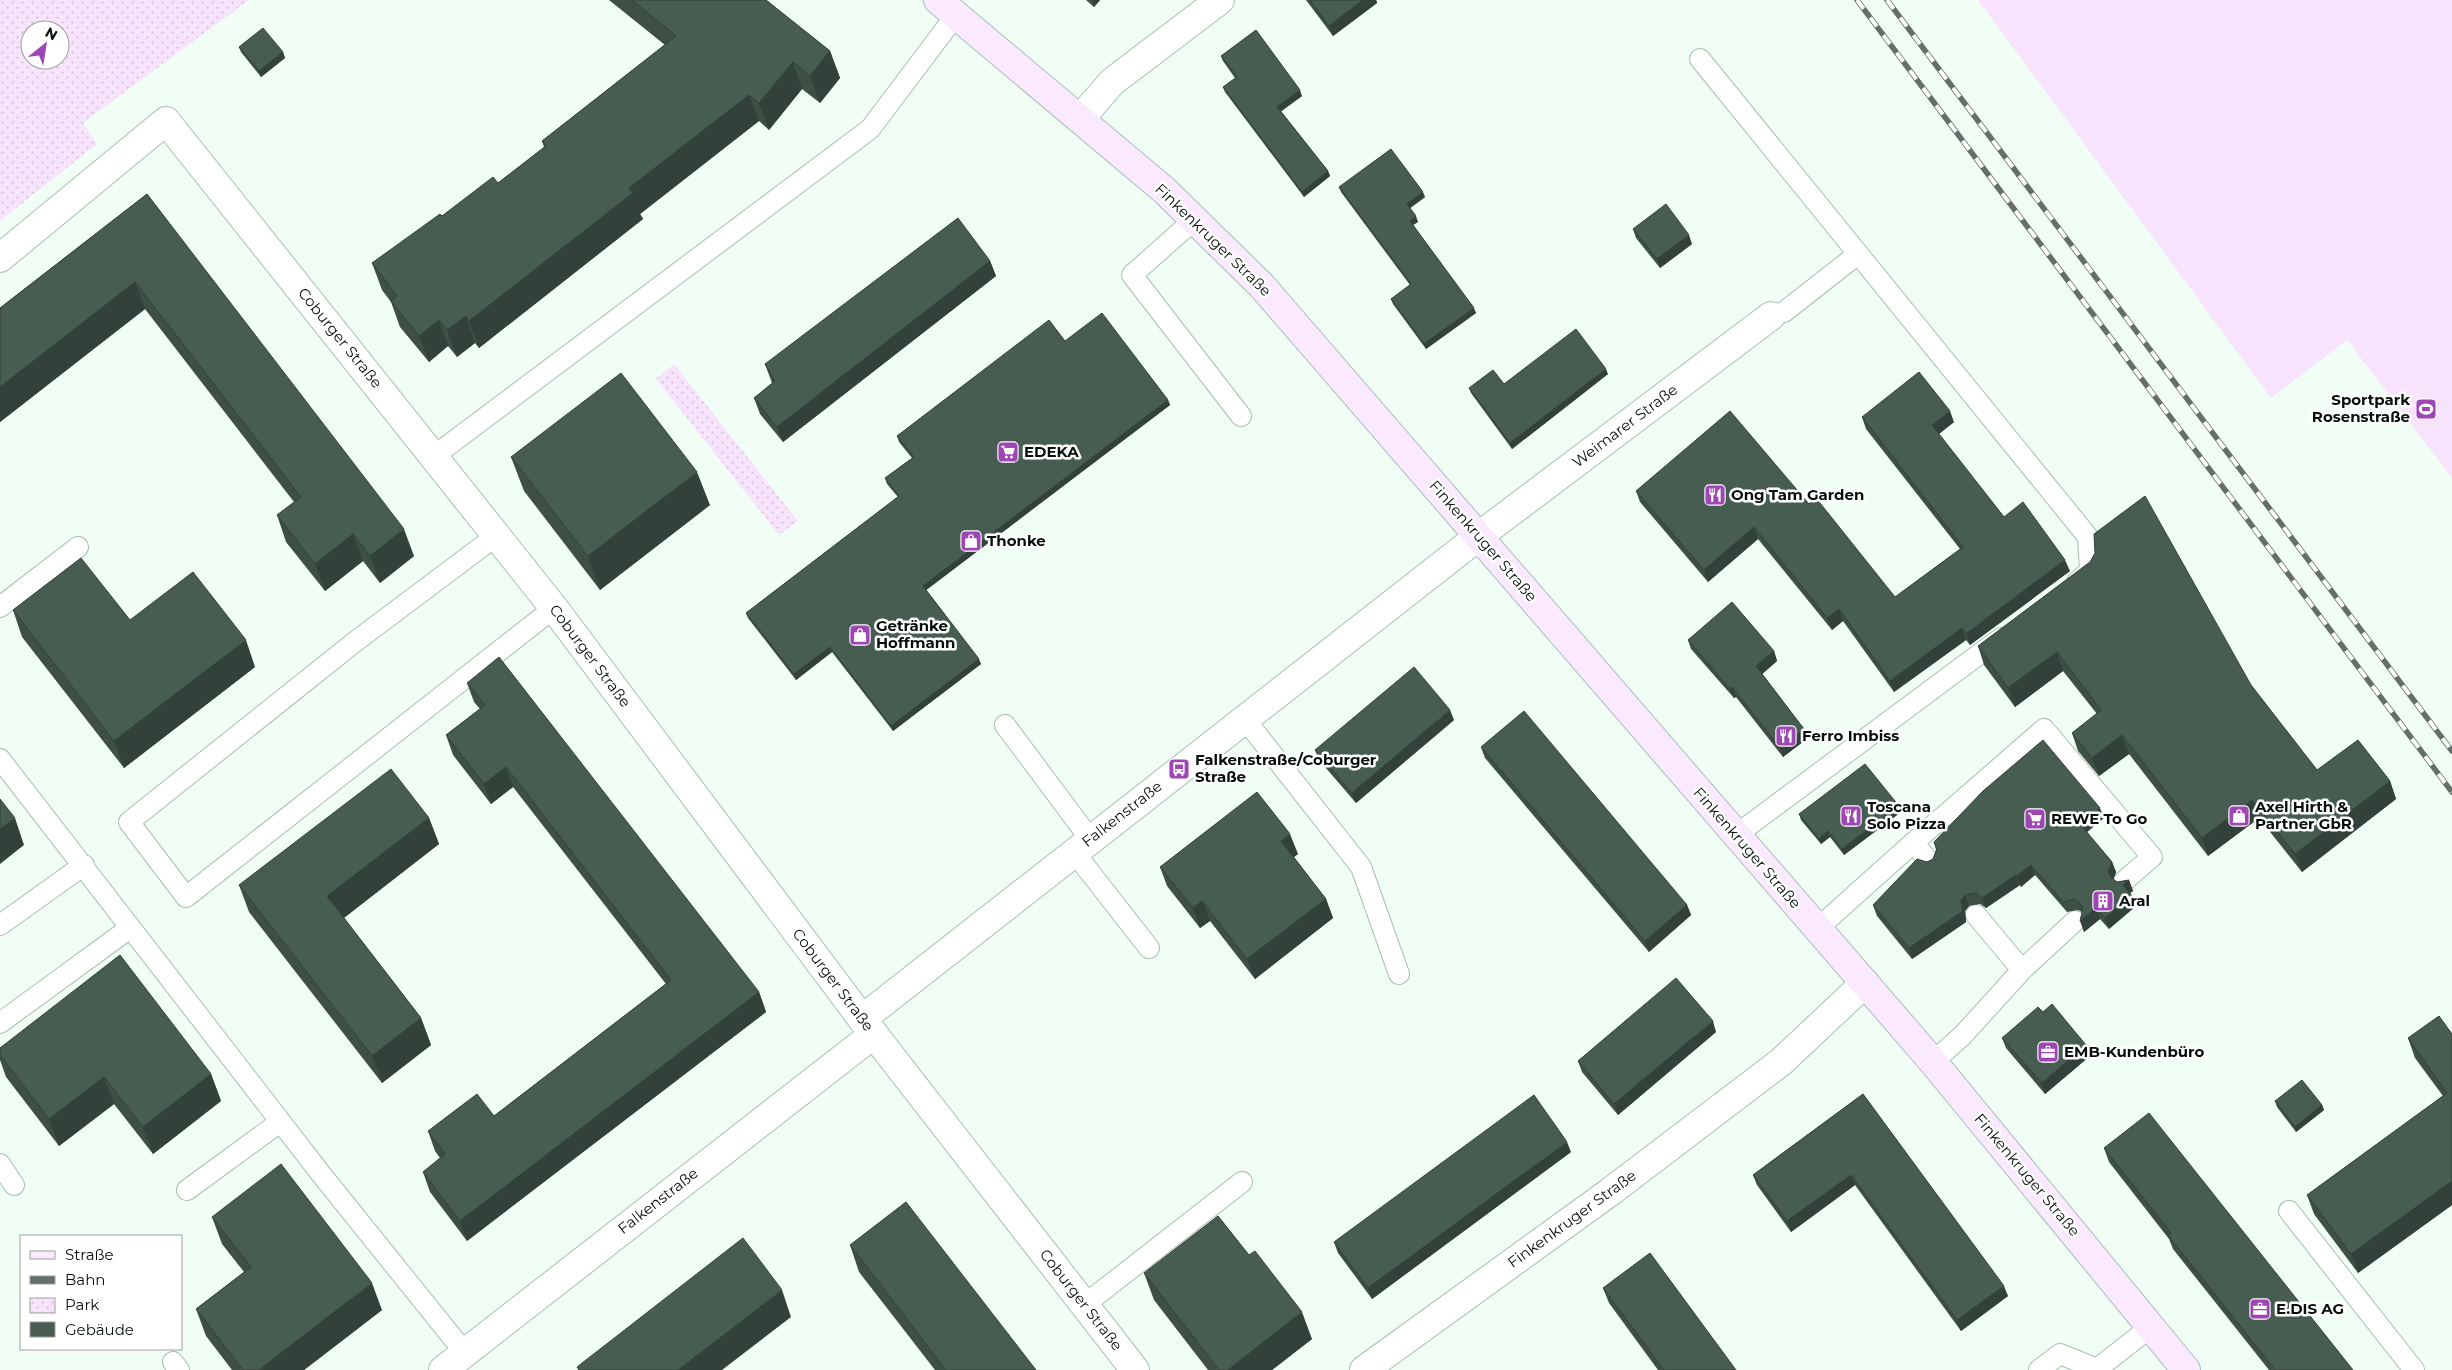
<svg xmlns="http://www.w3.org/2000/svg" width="2452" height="1370" font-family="Montserrat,sans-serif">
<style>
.grass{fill:#f8e3fd}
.park{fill:url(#park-dots);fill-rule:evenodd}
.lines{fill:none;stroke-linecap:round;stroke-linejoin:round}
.lane-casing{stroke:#a8bfb2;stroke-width:22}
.street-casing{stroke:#a8bfb2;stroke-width:30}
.secondary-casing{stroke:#a8bfb2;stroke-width:30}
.lane{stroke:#fff;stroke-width:20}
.street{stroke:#fff;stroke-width:28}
.secondary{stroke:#fae9ff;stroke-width:28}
.rail-casing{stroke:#656f6a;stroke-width:5.5}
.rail{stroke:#fff;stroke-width:4;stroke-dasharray:11;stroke-linecap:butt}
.wall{fill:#3e5046}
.shaded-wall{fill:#324139}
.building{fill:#485d51;stroke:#324139}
.labels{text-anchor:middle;stroke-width:5;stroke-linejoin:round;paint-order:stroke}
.street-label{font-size:15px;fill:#070f0b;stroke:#fff}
.poi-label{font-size:15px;font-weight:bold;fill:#070f0b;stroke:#fff;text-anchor:start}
</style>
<defs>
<pattern id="park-dots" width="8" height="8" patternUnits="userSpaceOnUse" patternTransform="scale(1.25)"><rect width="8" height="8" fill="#f8e3fd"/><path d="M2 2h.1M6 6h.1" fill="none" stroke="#d3c2d8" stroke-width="1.8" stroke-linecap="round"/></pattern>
</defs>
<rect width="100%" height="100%" fill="#f0fef6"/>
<polygon class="grass" points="1978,0 2452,0 2452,478 2347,340 2271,398"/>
<g class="park">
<path d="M 0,0 L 249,0 L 83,123 L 97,144 L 0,221 ZM 30,30 L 60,30 L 60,60 L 30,60 Z"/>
<polygon points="674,364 798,521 779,535 656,379"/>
</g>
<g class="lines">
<g class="lane-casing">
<g id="lane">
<polyline points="1700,59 2088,537 2090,571 2077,582"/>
<polyline points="1195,219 1132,275 1241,416"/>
<polyline points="1771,316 1784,312 1858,254"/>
<polyline points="434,456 870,129 956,15"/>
<polyline points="496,536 356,641 129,822 186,897 554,608"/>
<polyline points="0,607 78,547"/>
<polyline points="1244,718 1361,867 1399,974"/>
<polyline points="1005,725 1090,839"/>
<polyline points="0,759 321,1174 465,1353"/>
<polyline points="1736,835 2001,638"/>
<polyline points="1913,843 2044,729 2152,857 2124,881"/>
<polyline points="1074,852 1149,948"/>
<polyline points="0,925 84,865"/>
<polyline points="1817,929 1913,843 1929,861"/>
<polyline points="2022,970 2075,921"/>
<polyline points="0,1023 130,928"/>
<polyline points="1933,1062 1963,1035 2022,970 1976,915"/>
<polyline points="0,1164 14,1185"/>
<polyline points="187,1190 280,1122"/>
<polyline points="2289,1211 2414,1370"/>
<polyline points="1084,1305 1242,1182"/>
<polyline points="173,1362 179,1370"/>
<polyline points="2039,1370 2060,1354 2097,1369 2152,1326"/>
</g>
</g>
<g class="street-casing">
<g id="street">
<polyline points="1080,119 1112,82 1220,0"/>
<polyline points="0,258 166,121 554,608 862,1019 1135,1370"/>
<polyline points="862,1019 1479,536 1771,316"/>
<polyline points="443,1370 874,1034"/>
<polyline points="1364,1370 1610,1192 1781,1062 1865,983"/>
</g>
</g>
<g class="secondary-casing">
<polyline id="secondary" points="938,0 1164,190 1262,286 1933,1062 2186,1370"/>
</g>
<use href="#lane" class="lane"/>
<use href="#street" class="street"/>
<use href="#secondary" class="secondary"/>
<g class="rail-casing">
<g id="rail">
<polyline points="1857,0 2452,792"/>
<polyline points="1887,0 2452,751"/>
</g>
</g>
<use href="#rail" class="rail"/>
</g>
<g class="wall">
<polygon points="609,0 766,0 830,51 840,78 820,103 802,89 769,130 759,121 640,214 643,219 479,348 475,343 457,357 448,346 429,362 400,327 391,302 382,290 372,263 442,216 498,183 544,147 542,141 665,45"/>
<polygon points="1086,0 1100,0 1094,7"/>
<polygon points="1306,0 1376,0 1377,3 1333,36"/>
<polygon points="239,47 283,52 285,58 261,77 241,52"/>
<polygon points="1221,56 1302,96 1281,111 1328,171 1330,176 1304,197 1225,92 1223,87 1235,78 1223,61"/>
<polygon points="1339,187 1425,197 1410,208 1418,222 1413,225 1476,313 1426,349 1393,304 1391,299 1410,285 1341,192"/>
<polygon points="147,194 414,556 380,583 363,561 325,591 286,542 277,515 294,502 145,309 0,422 0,308"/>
<polygon points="1633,229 1692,244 1660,268 1636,238"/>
<polygon points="990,261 996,276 783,442 760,414 754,398 772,383 765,364"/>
<polygon points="1065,341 1168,400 1170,405 926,590 981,664 893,731 832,652 796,680 748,618 746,613 898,497 887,484 885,478 912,458 899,442 897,436"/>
<polygon points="1608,374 1512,449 1471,393 1469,388 1504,384"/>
<polygon points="1862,417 1954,422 1939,434 2004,517 2070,571 1970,645 1966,640 1894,692 1843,621 1832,630 1758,539 1708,582 1640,502 1636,491 1809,504 1895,597 1960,549 1866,429"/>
<polygon points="511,457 710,505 600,590 524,491"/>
<polygon points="2090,562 2251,685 2317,770 2390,781 2396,799 2302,872 2259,818 2208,856 2129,754 2099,776 2078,751 2072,733 2097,714 2063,671 2015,707 1984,665 1978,646"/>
<polygon points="13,610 130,620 255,667 124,768 22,637"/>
<polygon points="1688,640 1774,651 1777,661 1762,674 1804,729 1808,738 1783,757 1736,697 1734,698 1691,649"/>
<polygon points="467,683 759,992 766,1012 467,1241 430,1192 423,1172 440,1158 435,1151 428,1131 494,1116 666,984 513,787 491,804 453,755 446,735 480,709 474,702"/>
<polygon points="1454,720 1356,803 1319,760 1315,750"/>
<polygon points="1481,747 1687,905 1691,915 1649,952 1485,758"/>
<polygon points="1901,812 1844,855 1830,837 1821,844 1801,820 1799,814"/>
<polygon points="429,818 439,844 344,918 421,1018 431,1045 382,1083 249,912 239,885"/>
<polygon points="2104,818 2087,832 2112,862 2116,872 2113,880 2117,882 2129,880 2133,891 2130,893 2132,896 2136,906 2109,929 2100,919 2084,932 2082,912 2078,910 2067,912 2035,875 2021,887 2020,885 1986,908 1980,904 1969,906 1965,911 1966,922 1912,959 1877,916 1873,905 1927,862 1933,859 1936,850 1934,842"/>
<polygon points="1298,854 1294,857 1326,899 1333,918 1255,979 1210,921 1200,928 1167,886 1160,867"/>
<polygon points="2043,1012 2086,1045 2090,1056 2045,1094 2006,1048 2002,1038"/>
<polygon points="1716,1032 1618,1115 1582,1072 1578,1061"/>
<polygon points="2452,1034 2452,1205 2358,1273 2314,1214 2307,1195 2443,1096 2415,1058 2408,1038"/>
<polygon points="0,1048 211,1074 221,1101 153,1154 114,1104 59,1146 6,1077 0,1060"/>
<polygon points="1863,1094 2008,1296 1961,1331 1855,1185 1791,1232 1757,1185 1753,1175"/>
<polygon points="2275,1101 2322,1105 2324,1110 2296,1132 2277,1107"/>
<polygon points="2104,1148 2353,1370 2269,1370 2173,1249 2169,1239 2109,1162"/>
<polygon points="1571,1152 1372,1299 1338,1253 1334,1242"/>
<polygon points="212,1217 382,1310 304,1370 232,1370 206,1336 196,1309 244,1272 222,1244"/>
<polygon points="850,1245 1036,1370 935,1370 859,1272"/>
<polygon points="1249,1255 1312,1339 1272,1370 1208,1370 1154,1300 1144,1273"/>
<polygon points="1603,1288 1736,1370 1658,1370 1609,1303"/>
</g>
<g class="shaded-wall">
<polygon points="1092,0 1100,0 1094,7"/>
<polygon points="1363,0 1376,0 1377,3 1333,36 1329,26"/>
<polygon points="830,51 840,78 820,103 810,76"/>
<polygon points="283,52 285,58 261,77 259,71"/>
<polygon points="793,62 802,89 769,130 759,103"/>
<polygon points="1300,90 1302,96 1279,113 1277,107"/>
<polygon points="749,95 759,121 640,214 643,219 479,348 469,321 629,188"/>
<polygon points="1328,171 1330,176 1304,197 1302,192"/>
<polygon points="1423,192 1425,197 1409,209 1407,204"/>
<polygon points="1416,216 1418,222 1411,226 1410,221"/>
<polygon points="1689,235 1692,244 1660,268 1657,259"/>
<polygon points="990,261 996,276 783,442 777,427"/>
<polygon points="135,282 145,309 0,422 0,387"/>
<polygon points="1474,308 1476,313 1426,349 1424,344"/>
<polygon points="466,316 475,343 457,357 447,330"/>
<polygon points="439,320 448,346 429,362 419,336"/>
<polygon points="1606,369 1608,374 1512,449 1510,443"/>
<polygon points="1168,400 1170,405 925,591 923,586"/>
<polygon points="1950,411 1954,422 1936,436 1932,425"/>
<polygon points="697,472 710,505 600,590 588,556"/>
<polygon points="1754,527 1758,539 1708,582 1704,570"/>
<polygon points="404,529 414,556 380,583 370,556"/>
<polygon points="353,534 363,561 325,591 315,564"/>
<polygon points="2065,560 2070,571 1970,645 1966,634"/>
<polygon points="1839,609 1843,621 1832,630 1827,618"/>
<polygon points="1962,628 1966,640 1894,692 1890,681"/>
<polygon points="246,640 255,667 124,768 114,741"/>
<polygon points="830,647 832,652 796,680 794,674"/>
<polygon points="1774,651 1777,661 1760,676 1756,666"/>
<polygon points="2057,652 2063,671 2015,707 2008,688"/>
<polygon points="979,659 981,664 893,731 891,726"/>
<polygon points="1732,687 1736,697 1734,698 1730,689"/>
<polygon points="1450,710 1454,720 1356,803 1352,793"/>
<polygon points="1804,729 1808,738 1783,757 1780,748"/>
<polygon points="2122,735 2129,754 2099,776 2092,758"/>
<polygon points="506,767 513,787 491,804 484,784"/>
<polygon points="2390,781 2396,799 2302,872 2295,854"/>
<polygon points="2252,800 2259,818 2208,856 2202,838"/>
<polygon points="1899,806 1901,812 1844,855 1842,849"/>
<polygon points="2100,808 2104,818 2083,835 2080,824"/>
<polygon points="15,818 24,845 0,864 0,829"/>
<polygon points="429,818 439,844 337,923 327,896"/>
<polygon points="1828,831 1830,837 1821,844 1819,839"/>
<polygon points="1290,834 1298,854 1288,861 1281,841"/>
<polygon points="2112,862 2116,872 2112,883 2108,872"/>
<polygon points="2031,865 2035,875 2021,887 2017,876"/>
<polygon points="2016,875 2020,885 1986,908 1982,898"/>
<polygon points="2129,880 2133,891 2127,895 2123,885"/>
<polygon points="1965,895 1969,906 1965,911 1966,922 1912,959 1909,948"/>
<polygon points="2132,896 2136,906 2109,929 2105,918"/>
<polygon points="1326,899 1333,918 1255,979 1247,959"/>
<polygon points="1202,901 1210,921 1200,928 1193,908"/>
<polygon points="1687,905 1691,915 1649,952 1645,941"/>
<polygon points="2096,908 2100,919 2084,932 2080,921"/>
<polygon points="759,992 766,1012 467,1241 460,1221"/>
<polygon points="421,1018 431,1045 382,1083 372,1056"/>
<polygon points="1713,1021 1716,1032 1618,1115 1614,1104"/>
<polygon points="2086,1045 2090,1056 2045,1094 2042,1083"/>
<polygon points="211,1074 221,1101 153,1154 143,1127"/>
<polygon points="104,1077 114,1104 59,1146 49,1119"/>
<polygon points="2322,1105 2324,1110 2296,1132 2295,1127"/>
<polygon points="1567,1142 1571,1152 1372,1299 1368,1288"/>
<polygon points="1851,1175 1855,1185 1791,1232 1787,1221"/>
<polygon points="2452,1181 2452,1205 2358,1273 2351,1254"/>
<polygon points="372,1283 382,1310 304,1370 259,1370"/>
<polygon points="2004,1286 2008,1296 1961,1331 1957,1320"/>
<polygon points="782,1290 791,1317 722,1370 678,1370"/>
<polygon points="1302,1312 1312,1339 1272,1370 1228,1370"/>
</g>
<g class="building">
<polygon points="632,0 766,0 830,51 810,76 793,62 759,103 749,95 629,188 633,193 469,321 466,316 447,330 439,320 419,336 391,301 397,296 372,263 440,214 442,216 493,177 498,183 546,146 542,141 676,36"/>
<polygon points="1310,0 1363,0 1329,26"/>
<polygon points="263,28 283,52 259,71 239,47"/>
<polygon points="1256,30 1300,90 1277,107 1328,171 1302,192 1223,87 1237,77 1221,56"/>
<polygon points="1391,149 1423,192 1407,204 1416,216 1410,221 1474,308 1424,344 1391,299 1411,284 1339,187"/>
<polygon points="147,194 404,529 370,556 353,534 315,564 277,515 301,497 135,282 0,387 0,308"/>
<polygon points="1666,204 1689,235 1657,259 1633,229"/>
<polygon points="958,218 990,261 777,427 754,398 775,381 765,364"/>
<polygon points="1102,313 1168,400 923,586 979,659 891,726 830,647 794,674 746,613 899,496 885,478 914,457 897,436 1049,320 1065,341"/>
<polygon points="1576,329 1606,369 1510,443 1469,388 1493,370 1504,384"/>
<polygon points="1919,372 1950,411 1932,425 2004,517 2023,502 2065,560 1966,634 1962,628 1890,681 1839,609 1827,618 1754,527 1704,570 1636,491 1730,411 1809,504 1816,498 1895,597 1963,547 1862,417"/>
<polygon points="621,373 697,472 588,556 511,457"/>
<polygon points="2145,496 2251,685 2317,770 2358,740 2390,781 2295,854 2252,800 2202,838 2122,735 2092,758 2072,733 2101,710 2057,652 2008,688 1978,646 2090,562 2095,553 2094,534"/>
<polygon points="81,558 130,620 193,572 246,640 114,741 13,610"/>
<polygon points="1732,602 1774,651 1756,666 1804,729 1780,748 1732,687 1730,689 1688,640"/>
<polygon points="499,657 759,992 460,1221 423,1172 445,1154 428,1131 477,1094 494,1116 671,980 506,767 484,784 446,735 485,705 467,683"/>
<polygon points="1414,667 1450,710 1352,793 1315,750"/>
<polygon points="1524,711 1687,905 1645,941 1481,747"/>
<polygon points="2043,740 2100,808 2080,824 2112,862 2108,872 2112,878 2117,882 2129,880 2123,885 2132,896 2105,918 2096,908 2080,921 2083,908 2080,903 2074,899 2063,902 2031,865 2017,876 2016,875 1982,898 1976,893 1965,895 1961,901 1963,911 1909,948 1873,905 1917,859 1927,862 1933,859 1937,849 1934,842 1983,791"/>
<polygon points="1865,764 1899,806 1842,849 1828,831 1819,839 1799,814"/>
<polygon points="391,769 429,818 327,896 421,1018 372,1056 239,885"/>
<polygon points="1257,792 1290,834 1281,841 1326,899 1247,959 1202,901 1193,908 1160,867"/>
<polygon points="0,799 15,818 0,829"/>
<polygon points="120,955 211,1074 143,1127 104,1077 49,1119 0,1055 0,1048"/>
<polygon points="1676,978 1713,1021 1614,1104 1578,1061"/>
<polygon points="2052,1004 2086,1045 2042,1083 2002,1038 2038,1007 2043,1012"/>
<polygon points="2439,1016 2452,1034 2452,1181 2351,1254 2307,1195 2447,1093 2408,1038"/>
<polygon points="2302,1080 2322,1105 2295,1127 2275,1101"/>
<polygon points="1863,1094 2004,1286 1957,1320 1851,1175 1787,1221 1753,1175"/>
<polygon points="1534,1095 1567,1142 1368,1288 1334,1242"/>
<polygon points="2149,1113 2353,1370 2275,1370 2168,1235 2171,1233 2104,1148"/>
<polygon points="281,1164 372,1283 259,1370 243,1370 196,1309 251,1267 212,1217"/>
<polygon points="906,1202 1036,1370 946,1370 850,1245"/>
<polygon points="1218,1216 1249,1255 1255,1251 1302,1312 1228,1370 1219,1370 1144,1273"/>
<polygon points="743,1238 782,1290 678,1370 579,1370 577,1367"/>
<polygon points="1650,1253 1736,1370 1664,1370 1603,1288"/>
</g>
<defs>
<g id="stadium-square" transform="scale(1.125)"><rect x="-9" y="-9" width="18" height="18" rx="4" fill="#9e47b4" stroke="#fff"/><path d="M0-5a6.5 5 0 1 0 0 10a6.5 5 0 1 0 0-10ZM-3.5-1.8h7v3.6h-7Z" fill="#fff"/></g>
<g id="supermarket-square" transform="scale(1.125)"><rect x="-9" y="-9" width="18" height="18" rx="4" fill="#9e47b4" stroke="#fff"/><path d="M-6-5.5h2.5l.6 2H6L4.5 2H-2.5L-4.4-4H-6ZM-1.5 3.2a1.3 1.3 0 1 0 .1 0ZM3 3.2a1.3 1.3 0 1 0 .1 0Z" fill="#fff"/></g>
<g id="restaurant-square" transform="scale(1.125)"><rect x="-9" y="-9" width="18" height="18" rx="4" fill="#9e47b4" stroke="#fff"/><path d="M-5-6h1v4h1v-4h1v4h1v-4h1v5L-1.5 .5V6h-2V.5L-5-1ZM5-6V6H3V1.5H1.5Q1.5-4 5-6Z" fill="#fff"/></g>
<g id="shop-square" transform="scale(1.125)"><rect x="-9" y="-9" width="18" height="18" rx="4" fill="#9e47b4" stroke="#fff"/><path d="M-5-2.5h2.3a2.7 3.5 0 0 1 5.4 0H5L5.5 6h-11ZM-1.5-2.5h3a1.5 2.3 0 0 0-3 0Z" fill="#fff"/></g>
<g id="bus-square" transform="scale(1.125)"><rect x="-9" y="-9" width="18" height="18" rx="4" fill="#9e47b4" stroke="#fff"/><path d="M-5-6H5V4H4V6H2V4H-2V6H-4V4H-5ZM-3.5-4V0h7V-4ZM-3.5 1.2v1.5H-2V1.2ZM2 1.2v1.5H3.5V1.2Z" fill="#fff"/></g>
<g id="building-square" transform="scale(1.125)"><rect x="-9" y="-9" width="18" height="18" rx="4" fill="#9e47b4" stroke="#fff"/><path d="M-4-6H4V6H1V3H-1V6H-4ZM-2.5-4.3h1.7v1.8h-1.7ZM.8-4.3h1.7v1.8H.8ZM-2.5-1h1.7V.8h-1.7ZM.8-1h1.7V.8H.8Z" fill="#fff"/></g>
<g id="office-square" transform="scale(1.125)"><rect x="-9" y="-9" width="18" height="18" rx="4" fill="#9e47b4" stroke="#fff"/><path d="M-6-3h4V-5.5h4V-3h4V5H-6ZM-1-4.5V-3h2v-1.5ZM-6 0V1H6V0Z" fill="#fff"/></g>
</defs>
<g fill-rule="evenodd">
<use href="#stadium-square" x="2426" y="409"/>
<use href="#supermarket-square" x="1008" y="452"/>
<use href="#restaurant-square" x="1715" y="495"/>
<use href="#shop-square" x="971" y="541"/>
<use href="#shop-square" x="860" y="635"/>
<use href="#restaurant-square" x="1786" y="736"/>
<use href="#bus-square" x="1179" y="769"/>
<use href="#restaurant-square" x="1851" y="816"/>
<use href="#shop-square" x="2239" y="816"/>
<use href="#supermarket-square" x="2035" y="819"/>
<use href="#building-square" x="2103" y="901"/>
<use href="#office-square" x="2048" y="1052"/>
<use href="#office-square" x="2260" y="1309"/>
</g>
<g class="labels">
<g class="street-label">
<text transform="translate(1213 240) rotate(44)" y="5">Finkenkruger Straße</text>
<text transform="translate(340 338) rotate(51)" y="5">Coburger Straße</text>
<text transform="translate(1625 426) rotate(-37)" y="5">Weimarer Straße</text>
<text transform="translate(1483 541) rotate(49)" y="5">Finkenkruger Straße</text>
<text transform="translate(590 656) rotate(53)" y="5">Coburger Straße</text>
<text transform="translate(1122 814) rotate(-38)" y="5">Falkenstraße</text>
<text transform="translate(1747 848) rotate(49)" y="5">Finkenkruger Straße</text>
<text transform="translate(833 980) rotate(53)" y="5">Coburger Straße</text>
<text transform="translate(2027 1175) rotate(50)" y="5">Finkenkruger Straße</text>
<text transform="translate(658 1201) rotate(-38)" y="5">Falkenstraße</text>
<text transform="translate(1572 1219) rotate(-36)" y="5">Finkenkruger Straße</text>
<text transform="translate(1081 1300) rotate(52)" y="5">Coburger Straße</text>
</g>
<g class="poi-label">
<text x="2410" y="405" text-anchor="end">Sportpark<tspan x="2410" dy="17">Rosenstraße</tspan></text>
<text x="1024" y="457">EDEKA</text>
<text x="1731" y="500">Ong Tam Garden</text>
<text x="987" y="546">Thonke</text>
<text x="876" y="631">Getränke<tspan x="876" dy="17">Hoffmann</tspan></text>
<text x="1802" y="741">Ferro Imbiss</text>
<text x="1195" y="765">Falkenstraße/Coburger<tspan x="1195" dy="17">Straße</tspan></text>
<text x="1867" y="812">Toscana<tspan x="1867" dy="17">Solo Pizza</tspan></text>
<text x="2255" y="812">Axel Hirth &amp;<tspan x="2255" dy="17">Partner GbR</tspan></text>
<text x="2051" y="824">REWE To Go</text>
<text x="2119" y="906">Aral</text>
<text x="2064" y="1057">EMB-Kundenbüro</text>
<text x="2276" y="1314">E.DIS AG</text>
</g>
</g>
<rect x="20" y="1235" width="162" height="115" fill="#ffffff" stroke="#9c9f9d"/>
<rect x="30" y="1251" width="25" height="8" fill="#fae9ff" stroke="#9c9f9d"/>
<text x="65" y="1260" font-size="15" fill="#070f0b">Straße</text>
<rect x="30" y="1276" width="25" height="8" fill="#656f6a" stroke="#9c9f9d"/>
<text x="65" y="1285" font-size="15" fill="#070f0b">Bahn</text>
<rect x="30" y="1298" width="25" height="15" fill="url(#park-dots)" stroke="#9c9f9d"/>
<text x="65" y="1310" font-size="15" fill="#070f0b">Park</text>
<rect x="30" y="1322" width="25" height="15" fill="#485d51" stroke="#9c9f9d"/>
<text x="65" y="1335" font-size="15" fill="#070f0b">Gebäude</text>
<g transform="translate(45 45) rotate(30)"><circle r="24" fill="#ffffff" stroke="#9c9f9d"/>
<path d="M0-4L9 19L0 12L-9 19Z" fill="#9e47b4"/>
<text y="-8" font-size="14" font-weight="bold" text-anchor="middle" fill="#070f0b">N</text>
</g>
</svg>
